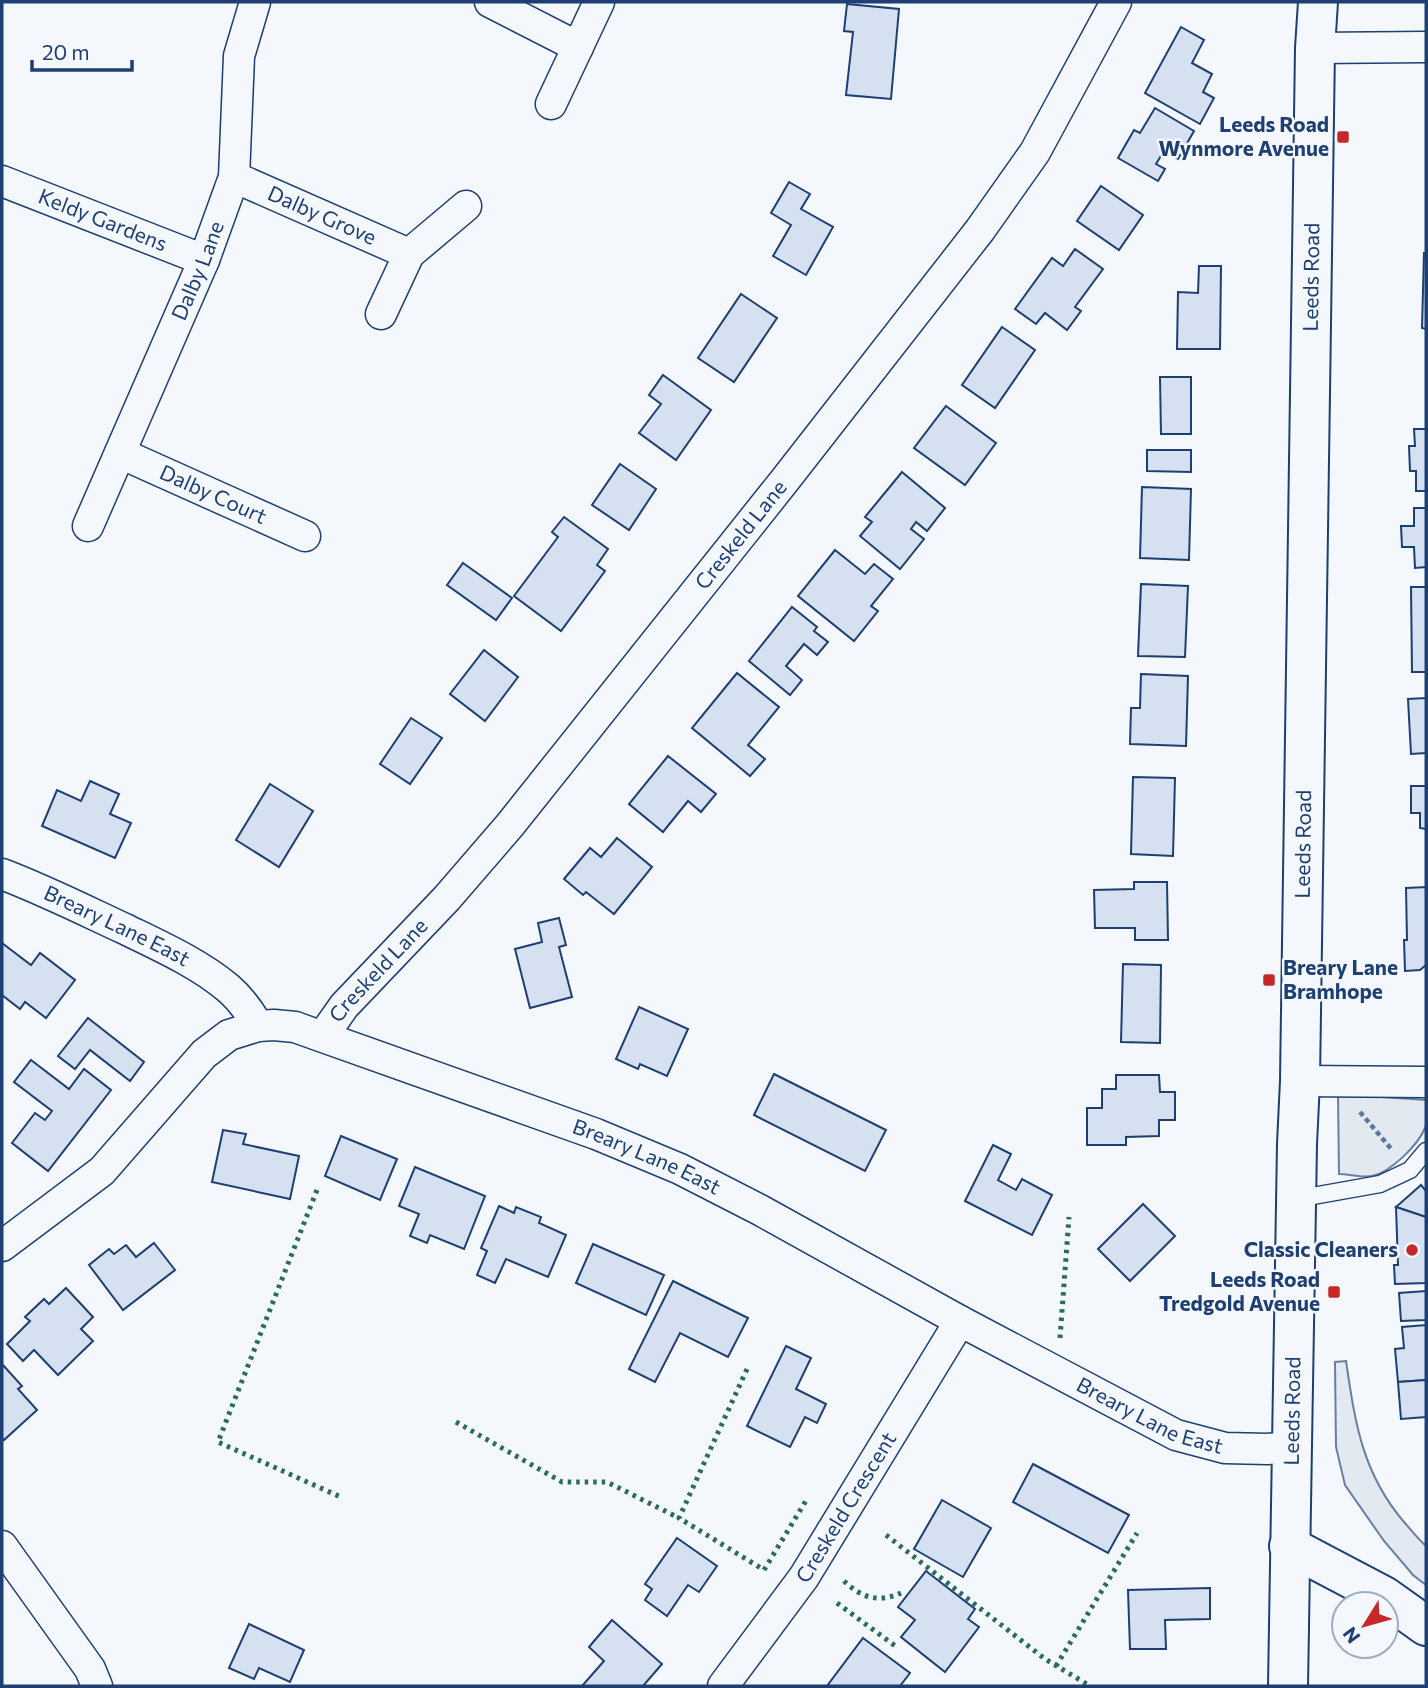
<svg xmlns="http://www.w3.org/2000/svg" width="1428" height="1688" font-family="Commissioner,sans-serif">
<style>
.green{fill:#e3e9f0;stroke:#687fa3;stroke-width:2}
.building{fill:#d5e0f0;stroke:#1d3f73;stroke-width:2}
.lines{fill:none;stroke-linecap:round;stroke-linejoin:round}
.lane-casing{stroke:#1d3f73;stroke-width:19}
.street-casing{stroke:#1d3f73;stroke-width:33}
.secondary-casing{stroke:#1d3f73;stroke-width:42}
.highway-casing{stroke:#1d3f73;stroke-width:42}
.path{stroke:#5e769c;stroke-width:4.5;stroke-dasharray:5 3.5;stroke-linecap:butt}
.lane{stroke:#f4f7fb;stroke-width:16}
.street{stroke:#f4f7fb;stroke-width:30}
.secondary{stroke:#f4f7fb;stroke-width:38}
.highway{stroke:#f4f7fb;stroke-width:38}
.hedge{stroke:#2c6c60;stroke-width:5;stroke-dasharray:3.5 5;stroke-linecap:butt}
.poi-dot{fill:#c62828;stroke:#f4f7fb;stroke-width:2.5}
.labels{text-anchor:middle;stroke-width:5;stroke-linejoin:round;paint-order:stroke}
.poi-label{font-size:21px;font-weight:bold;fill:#1d3f73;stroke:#f4f7fb;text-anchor:end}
.street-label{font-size:21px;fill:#1d3f73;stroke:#f4f7fb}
</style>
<rect width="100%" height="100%" fill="#f4f7fb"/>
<g class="green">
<path d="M 1338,1094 L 1426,1100 C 1426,1109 1428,1120 1425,1128 C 1418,1145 1391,1172 1372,1176 C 1362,1178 1349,1174 1339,1174 Z"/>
<path d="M 1346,1361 C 1355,1422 1362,1473 1404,1522 C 1411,1530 1418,1539 1426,1546 L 1426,1585 L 1413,1575 L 1384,1541 L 1345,1485 L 1336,1447 L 1335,1362 Z"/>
</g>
<g class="building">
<polygon points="847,4 899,9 891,99 846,95 853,32 844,31"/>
<polygon points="1181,27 1204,40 1192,63 1212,74 1203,92 1214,98 1200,124 1145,93"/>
<polygon points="1155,108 1194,131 1178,159 1164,151 1156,164 1165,169 1158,181 1118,158 1134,130 1140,133"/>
<polygon points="789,182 810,194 801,209 833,227 806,275 773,256 791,225 771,213"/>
<polygon points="1101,186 1143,215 1119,250 1077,221"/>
<polygon points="1075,249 1103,269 1075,307 1081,311 1067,330 1045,313 1036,324 1015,309 1052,258 1063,266"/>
<polygon points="1424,253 1426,253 1426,329 1422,328"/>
<polygon points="1199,266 1221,266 1220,349 1177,349 1178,292 1198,293"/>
<polygon points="741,294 777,318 734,382 698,358"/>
<polygon points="1002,327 1035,350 995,408 962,385"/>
<polygon points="663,375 711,410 676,460 639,433 661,404 649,395"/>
<polygon points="1160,377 1191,377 1191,434 1161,434"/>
<polygon points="946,406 996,443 965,485 914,448"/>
<polygon points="1414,429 1426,429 1426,491 1416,491 1416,471 1410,471 1409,446 1415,446"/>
<polygon points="1147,450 1191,450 1191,472 1147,471"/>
<polygon points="620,464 656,489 629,530 592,505"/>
<polygon points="902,472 945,508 927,531 916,522 911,529 924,539 900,569 860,536 872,522 865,517"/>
<polygon points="1142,487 1191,489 1189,560 1140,558"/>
<polygon points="1414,508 1426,508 1426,567 1415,568 1414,547 1402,547 1401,526 1414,526"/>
<polygon points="564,517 608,549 597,565 605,571 561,631 514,596 558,537 552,532"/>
<polygon points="835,550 865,574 874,564 893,579 871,606 878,611 854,641 798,596"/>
<polygon points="463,563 512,598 496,620 447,585"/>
<polygon points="1141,584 1188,586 1185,657 1138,656"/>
<polygon points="1411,587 1426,587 1426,672 1412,672"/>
<polygon points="792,607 817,627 814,631 828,642 817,655 804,644 786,666 802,680 790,695 749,661"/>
<polygon points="484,650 518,677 485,721 450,694"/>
<polygon points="737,673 779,707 748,745 765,759 750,776 692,728"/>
<polygon points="1141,674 1188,676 1186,746 1130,744 1131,708 1140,708"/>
<polygon points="1426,698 1426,753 1411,754 1408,699"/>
<polygon points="411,718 442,738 410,784 380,764"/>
<polygon points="668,756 716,794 701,812 688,801 663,832 629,804"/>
<polygon points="1133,777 1175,778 1173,856 1131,854"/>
<polygon points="90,781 119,794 110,814 131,823 115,858 42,826 57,790 81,801"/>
<polygon points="270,784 313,811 279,867 236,840"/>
<polygon points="1411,786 1426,786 1426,829 1420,828 1420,813 1411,813"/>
<polygon points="617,838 652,867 614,914 586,892 583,895 564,879 590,848 601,857"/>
<polygon points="1134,882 1167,882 1168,940 1135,940 1135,928 1095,928 1094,890 1134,889"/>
<polygon points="1426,887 1426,965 1420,970 1405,971 1404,940 1407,940 1406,888"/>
<polygon points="559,918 566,945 559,947 572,997 530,1008 515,949 542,942 538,923"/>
<polygon points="2,943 31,965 40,953 75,980 46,1018 25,1002 20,1009 2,995"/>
<polygon points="1123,964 1161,965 1160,1043 1121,1042"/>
<polygon points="639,1007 688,1029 667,1076 640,1064 638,1069 616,1059"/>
<polygon points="88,1018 144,1062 130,1081 90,1050 75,1069 58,1056"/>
<polygon points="31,1060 69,1089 84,1069 111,1090 48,1171 12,1143 35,1113 45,1120 52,1111 14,1082"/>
<polygon points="774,1074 886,1130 865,1171 754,1115"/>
<polygon points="1116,1075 1159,1075 1160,1092 1175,1092 1175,1120 1159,1120 1159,1136 1126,1137 1126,1145 1087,1145 1087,1108 1102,1108 1102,1089 1116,1089"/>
<polygon points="223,1130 246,1134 243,1144 299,1156 290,1199 212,1182"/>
<polygon points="341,1136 397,1159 380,1200 325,1176"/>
<polygon points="993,1145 1011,1154 998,1180 1016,1190 1022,1179 1052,1195 1032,1235 965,1201"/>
<polygon points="415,1167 485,1196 464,1249 430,1235 427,1243 410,1236 419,1214 399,1206"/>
<polygon points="1421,1185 1426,1191 1426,1217 1396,1207"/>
<polygon points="1143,1204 1175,1236 1130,1281 1098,1249"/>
<polygon points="499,1206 514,1213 516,1207 541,1217 539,1223 566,1235 548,1277 506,1259 495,1283 477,1275 487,1251 481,1248"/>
<polygon points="1396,1207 1426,1217 1426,1283 1395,1284 1394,1265 1398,1265"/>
<polygon points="154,1243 175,1270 123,1310 89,1265 109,1249 114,1254 126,1245 136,1257"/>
<polygon points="593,1244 664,1275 646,1315 576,1283"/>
<polygon points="673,1281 748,1318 728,1357 680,1333 655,1382 629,1369"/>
<polygon points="66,1288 93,1317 81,1329 93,1341 58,1375 34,1350 23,1361 7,1344 30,1321 25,1317 44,1299 49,1304"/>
<polygon points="1426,1291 1426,1320 1401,1321 1399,1293"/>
<polygon points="1426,1325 1426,1380 1398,1382 1395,1349 1404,1348 1402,1327"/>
<polygon points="786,1346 811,1358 796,1389 826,1404 817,1423 805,1417 790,1447 747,1426"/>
<polygon points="2,1364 22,1386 18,1389 37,1410 4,1440 2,1438"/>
<polygon points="1426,1380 1426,1417 1401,1419 1398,1382"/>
<polygon points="1033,1464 1129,1515 1108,1553 1013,1502"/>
<polygon points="942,1500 991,1528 963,1577 914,1549"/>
<polygon points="677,1538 717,1566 699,1592 688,1585 667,1616 645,1600 652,1589 645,1584"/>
<polygon points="926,1571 975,1609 968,1619 979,1627 945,1672 901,1637 915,1620 898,1607"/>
<polygon points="1210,1588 1210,1619 1165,1620 1166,1649 1130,1649 1128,1590"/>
<polygon points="612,1620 662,1664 643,1686 582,1686 604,1661 589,1647"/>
<polygon points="249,1624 304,1650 290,1682 259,1668 254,1679 229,1668"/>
<polygon points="863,1638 910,1673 900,1686 827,1686"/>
</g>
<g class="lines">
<g class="lane-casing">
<polyline id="lane" points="1296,1199 1380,1184 1410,1170 1426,1151"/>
</g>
<g class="street-casing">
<g id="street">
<polyline points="490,2 578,47"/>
<polyline points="1315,48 1426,47"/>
<polyline points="551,104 599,2"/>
<path id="s1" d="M 234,177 L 409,254 L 381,314"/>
<path id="s2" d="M 2,181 L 204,260"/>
<polyline points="409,254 466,206"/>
<path id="s3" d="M 120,453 L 305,536"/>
<path id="s4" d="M 88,526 L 204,260 L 234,177 L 239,56 L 255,2"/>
<path id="s5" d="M 2,874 C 44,890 84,910 125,929 C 160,946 198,963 228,988 C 241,999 250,1012 258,1026"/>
<path id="s6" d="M 323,1036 L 344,1006 L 447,898 L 510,825 L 785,480 L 980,230 L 1035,152 L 1116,2"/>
<polyline points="1300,1081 1426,1082"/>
<path id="s7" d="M 2,1246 L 102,1171 L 204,1054 L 229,1035 L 258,1026 L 274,1025 L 295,1027 L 596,1134 L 680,1169 L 760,1210 L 960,1321 L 1176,1435 L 1225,1448 L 1267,1449 L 1291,1447"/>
<polyline points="2,1546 90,1669 97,1686"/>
<path id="s8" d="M 723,1686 L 804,1577 L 960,1321"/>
</g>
</g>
<g class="secondary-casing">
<polyline id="secondary" points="1289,1546 1384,1596 1426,1626"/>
</g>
<g class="highway-casing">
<g id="highway">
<path id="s9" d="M 1288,1686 L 1297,1144 L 1300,1081 L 1315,48 L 1318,2"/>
</g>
</g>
<polyline class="path" points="1360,1112 1393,1151"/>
<use href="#lane" class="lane"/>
<use href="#street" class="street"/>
<use href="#secondary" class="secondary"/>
<use href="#highway" class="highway"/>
<g class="hedge">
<polyline points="317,1190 218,1442 343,1498"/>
<polyline points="1060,1338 1069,1217"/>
<polyline points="747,1369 679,1518 764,1570 807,1499"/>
<polyline points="456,1422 562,1482 607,1482 679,1518"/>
<polyline points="886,1535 1045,1659 1090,1686"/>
<path d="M 844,1581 C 862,1598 878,1603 901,1593"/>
<polyline points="837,1603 898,1648"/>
<polyline points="1056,1666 1137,1533"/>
</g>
</g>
<g class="poi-dot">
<rect x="1336" y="130" width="14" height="14" rx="3.5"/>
<rect x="1262" y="973" width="14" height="14" rx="3.5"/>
<circle cx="1412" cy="1250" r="7"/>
<rect x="1327" y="1285" width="14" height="14" rx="3.5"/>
</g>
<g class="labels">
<g class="poi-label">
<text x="1329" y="132">Leeds Road<tspan x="1329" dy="24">Wynmore Avenue</tspan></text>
<text x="1283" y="975" text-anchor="start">Breary Lane<tspan x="1283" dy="24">Bramhope</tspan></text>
<text x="1398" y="1257">Classic Cleaners</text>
<text x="1320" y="1287">Leeds Road<tspan x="1320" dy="24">Tredgold Avenue</tspan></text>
</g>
<g class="street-label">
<text dy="7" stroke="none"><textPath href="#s1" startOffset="96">Dalby Grove</textPath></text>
<text dy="7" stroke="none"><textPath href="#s2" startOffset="108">Keldy Gardens</textPath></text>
<text dy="7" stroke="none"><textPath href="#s4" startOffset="278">Dalby Lane</textPath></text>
<text dy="7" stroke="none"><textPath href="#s9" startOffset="1409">Leeds Road</textPath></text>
<text dy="7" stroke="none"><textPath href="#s3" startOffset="102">Dalby Court</textPath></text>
<text dy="7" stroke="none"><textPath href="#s6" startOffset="653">Creskeld Lane</textPath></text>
<text dy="7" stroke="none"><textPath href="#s9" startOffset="842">Leeds Road</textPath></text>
<text dy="7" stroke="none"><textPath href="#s5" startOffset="126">Breary Lane East</textPath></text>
<text dy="7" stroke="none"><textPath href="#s6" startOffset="86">Creskeld Lane</textPath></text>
<text dy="7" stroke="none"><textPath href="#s7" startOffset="754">Breary Lane East</textPath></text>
<text dy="7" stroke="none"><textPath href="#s9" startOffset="275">Leeds Road</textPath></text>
<text dy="7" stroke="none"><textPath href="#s7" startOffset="1321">Breary Lane East</textPath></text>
<text dy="7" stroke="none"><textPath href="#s8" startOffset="217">Creskeld Crescent</textPath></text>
</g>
</g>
<rect width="1428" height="1688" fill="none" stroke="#1d3f73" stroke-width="7"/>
<g transform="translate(1365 1625) rotate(233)"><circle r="33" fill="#f4f7fb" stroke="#9eadc5" stroke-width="2"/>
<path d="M0-5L12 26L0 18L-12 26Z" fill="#c62828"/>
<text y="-10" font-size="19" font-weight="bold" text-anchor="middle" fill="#1d3f73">N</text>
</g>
<path d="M32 60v10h100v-10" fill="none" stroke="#1d3f73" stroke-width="3.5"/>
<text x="42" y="60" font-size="21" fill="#1d3f73" stroke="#f4f7fb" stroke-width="5" paint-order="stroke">20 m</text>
</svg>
